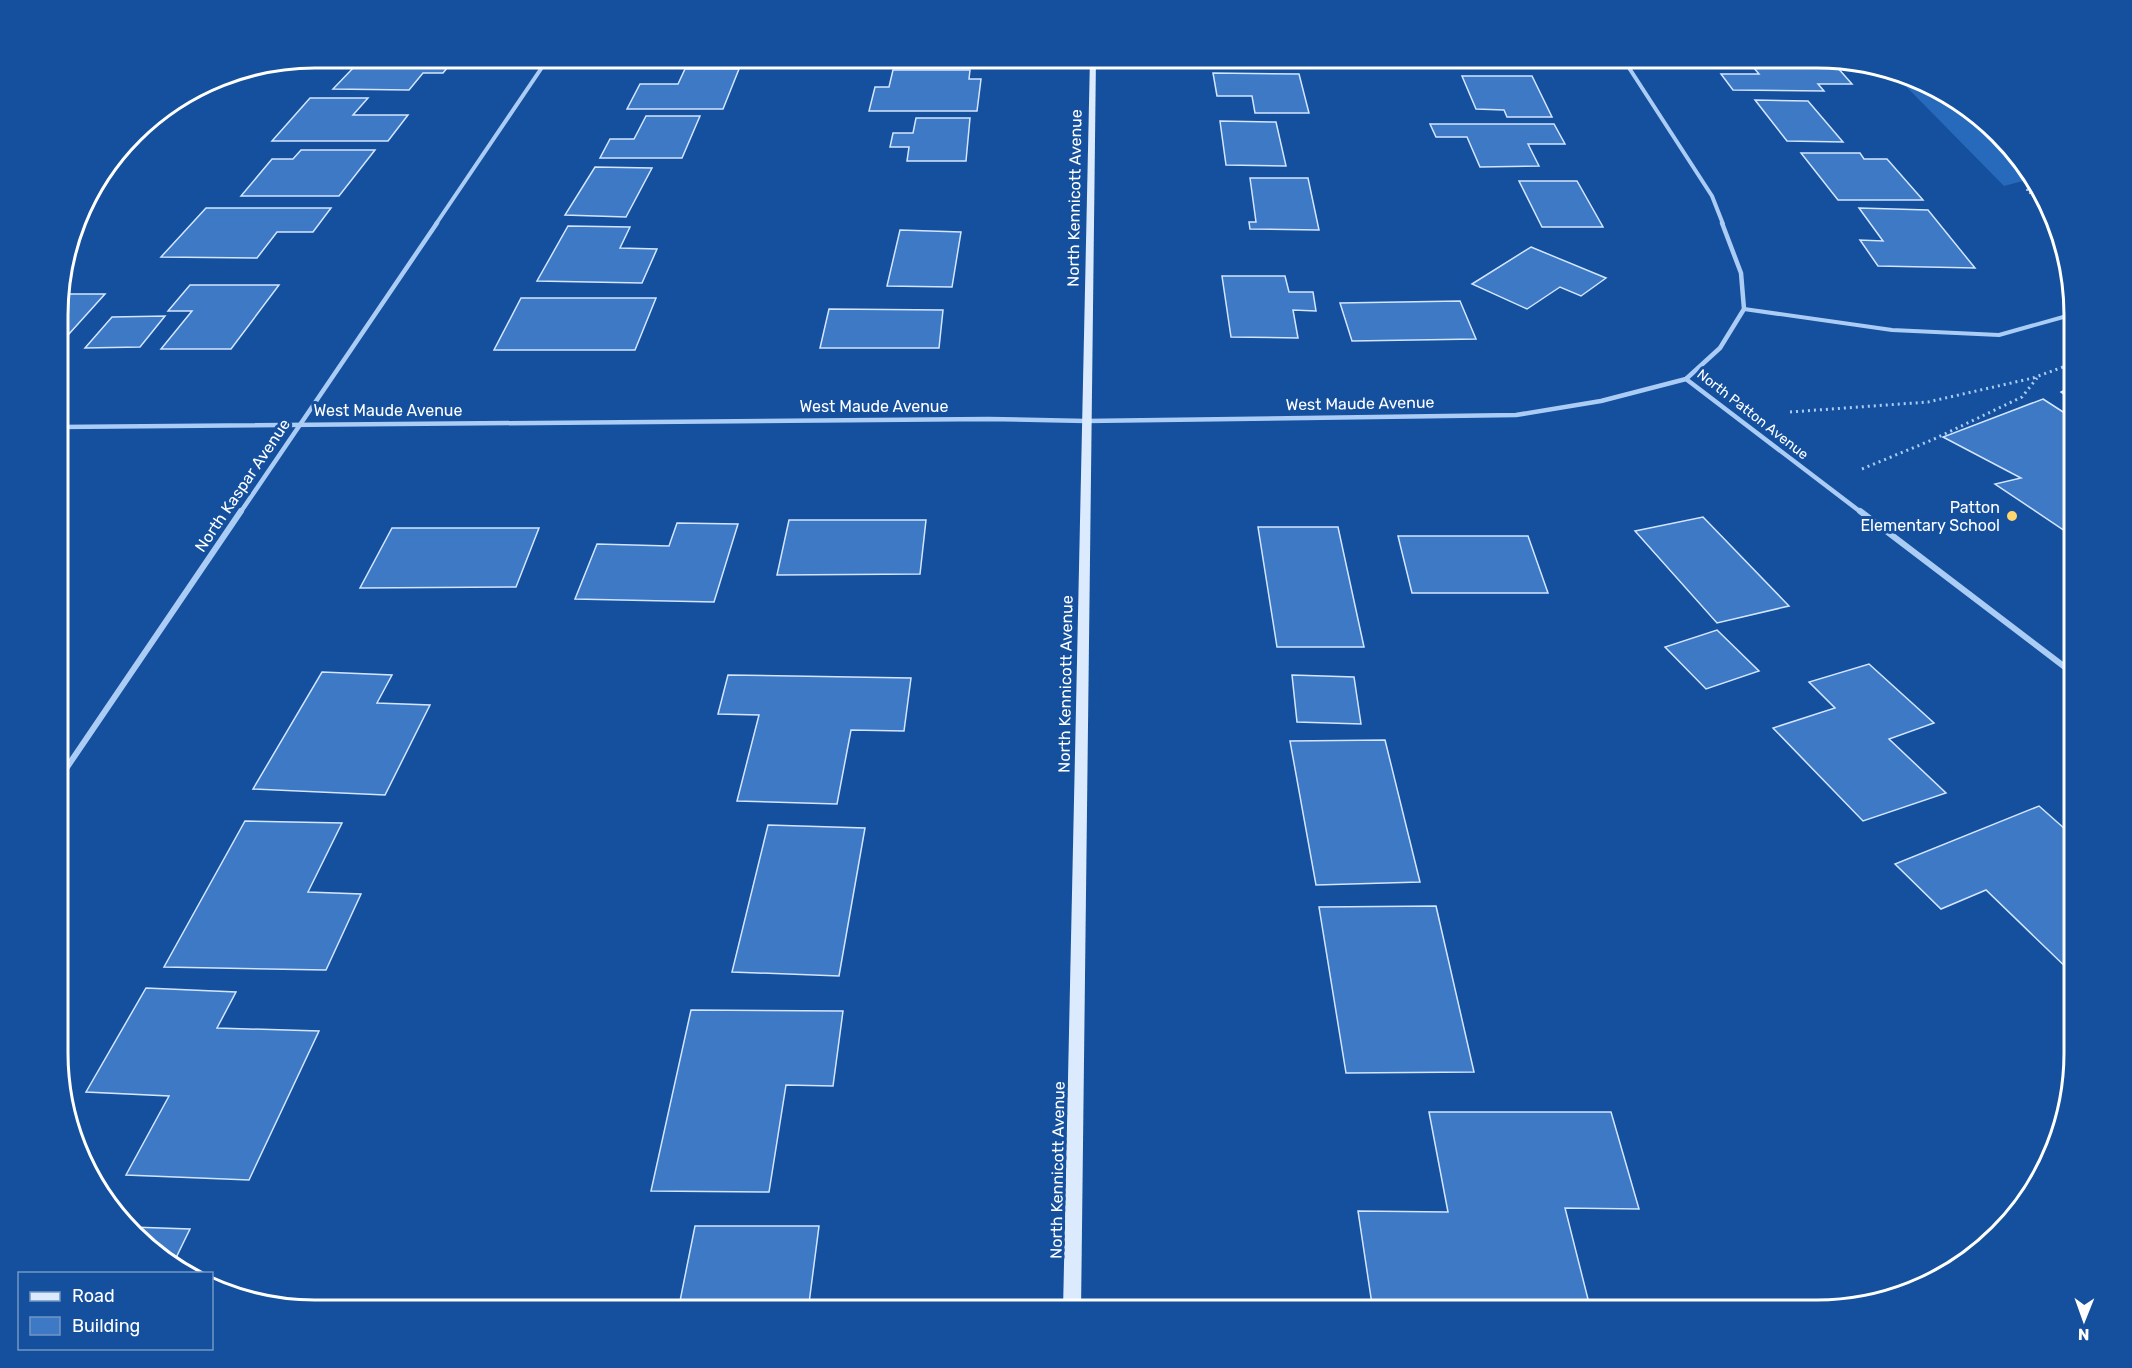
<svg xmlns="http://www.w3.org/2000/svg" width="2132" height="1368" font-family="Rubik,sans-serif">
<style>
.green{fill:#276abc}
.building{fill:#3d79c5;stroke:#d3e6fd;stroke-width:1.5}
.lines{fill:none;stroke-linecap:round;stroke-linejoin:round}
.path-far1{stroke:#abccf4;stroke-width:2;stroke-dasharray:1.5 3;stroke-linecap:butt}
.path{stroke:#abccf4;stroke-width:3;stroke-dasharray:2 4;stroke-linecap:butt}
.lane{stroke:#abccf4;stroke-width:4}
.street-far2{stroke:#abccf4;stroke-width:4}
.street-far1{stroke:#abccf4;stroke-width:4.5}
.street{stroke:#abccf4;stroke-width:6}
.secondary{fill:#dbeafd;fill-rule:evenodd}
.poi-dot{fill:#ffd56e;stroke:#14509e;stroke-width:2}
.labels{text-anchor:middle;stroke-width:6;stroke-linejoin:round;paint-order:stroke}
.far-street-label{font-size:14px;fill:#fff;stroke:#14509e}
.street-label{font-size:16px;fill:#fff;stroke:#14509e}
.poi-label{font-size:16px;fill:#fff;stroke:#14509e;text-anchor:end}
.rim{fill:none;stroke:#fff;stroke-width:3}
</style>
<rect width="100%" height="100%" fill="#14509e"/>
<polygon class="green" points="1886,66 1960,100 2034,178 2004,186"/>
<g class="building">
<polygon points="366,57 456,57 443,73 423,73 409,90 333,89 356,65 359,65"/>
<polygon points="655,57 727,57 726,61 653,61"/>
<polygon points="883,57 983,57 983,63 881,63"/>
<polygon points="1214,57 1265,57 1267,66 1215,65"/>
<polygon points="1465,57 1517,57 1522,68 1470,68"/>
<polygon points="1745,57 1829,58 1852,84 1818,84 1824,91 1733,90 1721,74 1759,74"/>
<polygon points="685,69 739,69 723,109 627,109 640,84 678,84"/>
<polygon points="893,70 970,70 969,79 981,79 977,111 869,111 875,87 889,87"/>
<polygon points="1213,73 1299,74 1309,113 1255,113 1252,96 1217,96"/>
<polygon points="1462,76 1532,76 1552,117 1507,117 1504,110 1476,109"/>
<polygon points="310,98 368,98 353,115 408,115 388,141 272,141"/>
<polygon points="1755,100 1808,101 1843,142 1787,141"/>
<polygon points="646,116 700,116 682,158 600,158 610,139 634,139"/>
<polygon points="916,118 970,118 966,161 907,161 909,147 890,147 893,133 913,133"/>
<polygon points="1220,121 1276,122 1286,166 1226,165"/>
<polygon points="1430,124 1554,124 1565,144 1528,144 1539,166 1480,167 1467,137 1436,137"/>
<polygon points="301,150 375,150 339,196 241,196 272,159 293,159"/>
<polygon points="1801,153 1860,153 1864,159 1887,159 1923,200 1838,200"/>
<polygon points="595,167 652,168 626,217 565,215"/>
<polygon points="1250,178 1308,178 1319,230 1250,229 1249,222 1256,222"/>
<polygon points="1519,181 1577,181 1603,227 1542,227"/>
<polygon points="206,208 331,208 313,232 277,232 257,258 161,257"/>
<polygon points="1859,208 1928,210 1975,268 1878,266 1860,240 1883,241"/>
<polygon points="568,226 630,227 620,248 657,249 642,283 537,281"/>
<polygon points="900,230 961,232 952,287 887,286"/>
<polygon points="1531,247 1606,278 1581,296 1560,287 1527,309 1472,284"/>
<polygon points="1222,276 1285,276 1289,292 1313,292 1316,311 1293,310 1298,338 1231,337"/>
<polygon points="190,285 279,285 231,349 161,349 192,311 168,311"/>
<polygon points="59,294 105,294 59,345"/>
<polygon points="521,298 656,298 635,350 494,350"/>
<polygon points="1460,301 1476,339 1352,341 1340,303"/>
<polygon points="829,309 943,310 939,348 820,348"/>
<polygon points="165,316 140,347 85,348 112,317"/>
<polygon points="2074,385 2074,401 2061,392"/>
<polygon points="2043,399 2074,419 2074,537 1995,484 2021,478 1943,437"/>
<polygon points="1703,517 1789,606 1717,623 1635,531"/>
<polygon points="789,520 926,520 920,574 777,575"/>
<polygon points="677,523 738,524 714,602 575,599 597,544 669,546"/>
<polygon points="1258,527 1338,527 1364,647 1277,647"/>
<polygon points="392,528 539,528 516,587 360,588"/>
<polygon points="1398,536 1528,536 1548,593 1412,593"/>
<polygon points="1717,630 1759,671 1706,689 1665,647"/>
<polygon points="1869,664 1934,723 1889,739 1946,793 1863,821 1773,728 1835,708 1809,682"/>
<polygon points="322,672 392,675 377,703 430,705 385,795 253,789"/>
<polygon points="728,675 911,678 904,731 851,730 837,804 737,801 759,715 718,714"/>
<polygon points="1292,675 1354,677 1361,724 1297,722"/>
<polygon points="1385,740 1420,882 1316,885 1290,741"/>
<polygon points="2039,806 2074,837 2074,866 2070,868 2074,872 2074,975 1986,890 1941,909 1895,864"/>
<polygon points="245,821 342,823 308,892 361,894 326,970 164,967"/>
<polygon points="768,825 865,828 839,976 732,972"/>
<polygon points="1436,906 1474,1072 1346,1073 1319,907"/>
<polygon points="146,988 236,992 217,1028 319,1031 249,1180 126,1175 169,1096 86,1092"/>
<polygon points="691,1010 843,1011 833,1086 786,1085 769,1192 651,1191"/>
<polygon points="1429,1112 1611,1112 1639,1209 1565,1208 1591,1311 1373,1311 1358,1211 1448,1212"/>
<polygon points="695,1226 819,1226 808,1311 678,1311"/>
<polygon points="131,1227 190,1229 171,1268"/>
</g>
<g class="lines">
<polyline class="path-far1" points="2041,186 2027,190 2049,213"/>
<g class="path">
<polyline points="1790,412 1928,402 2033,378 2074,363"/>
<polyline points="1862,469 1932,440 2022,397 2037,378"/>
</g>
<polyline class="lane" points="1744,309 1892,330 1999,335 2074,314"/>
<g class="street-far2">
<polyline points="1622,57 1712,196 1723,224"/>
<polyline points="436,224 549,57"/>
</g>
<g class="street-far1">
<polyline points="1686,379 1862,513"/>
<polyline points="59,427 988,419 1086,421 1516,415 1601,401 1686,379 1720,348 1744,309 1741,273 1722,223"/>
<polyline points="240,513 437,223"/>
</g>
<g class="street">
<polyline points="1860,511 2074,674"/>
<polyline points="59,779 241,511"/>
</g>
<polygon class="secondary" points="1090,57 1096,57 1081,1311 1063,1311"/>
</g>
<circle class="poi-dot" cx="2012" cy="516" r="6"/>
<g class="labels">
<g class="far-street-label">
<text transform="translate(1753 414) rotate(38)" y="5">North Patton Avenue</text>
</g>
<g class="street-label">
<text transform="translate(1074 198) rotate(-89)" y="6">North Kennicott Avenue</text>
<text transform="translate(1360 403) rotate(-1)" y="6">West Maude Avenue</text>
<text x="874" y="412">West Maude Avenue</text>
<text x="388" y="416">West Maude Avenue</text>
<text transform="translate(242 485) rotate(-56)" y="6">North Kaspar Avenue</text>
<text transform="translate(1065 684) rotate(-89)" y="6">North Kennicott Avenue</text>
<text transform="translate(1057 1170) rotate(-89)" y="6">North Kennicott Avenue</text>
</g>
<g class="poi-label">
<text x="2000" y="513">Patton<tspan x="2000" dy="18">Elementary School</tspan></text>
</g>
</g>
<path d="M0 0H2132V1368H0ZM315 68H1817A247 247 0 0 1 2064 315V1053A247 247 0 0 1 1817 1300H315A247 247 0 0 1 68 1053V315A247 247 0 0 1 315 68Z" fill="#14509e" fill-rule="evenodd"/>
<path class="rim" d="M315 68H1817A247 247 0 0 1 2064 315V1053A247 247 0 0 1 1817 1300H315A247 247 0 0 1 68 1053V315A247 247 0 0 1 315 68Z"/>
<rect x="18" y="1272" width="195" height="78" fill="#14509e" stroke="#7296c5" stroke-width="1.5"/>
<rect x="30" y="1292" width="30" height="9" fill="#dbeafd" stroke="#7296c5" stroke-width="1.5"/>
<text x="72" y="1302" font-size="18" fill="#ffffff">Road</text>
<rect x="30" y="1317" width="30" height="18" fill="#3d79c5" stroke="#7296c5" stroke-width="1.5"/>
<text x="72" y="1332" font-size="18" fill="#ffffff">Building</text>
<g transform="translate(2084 1320) rotate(181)" stroke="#14509e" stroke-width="4.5" paint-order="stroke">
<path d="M0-4.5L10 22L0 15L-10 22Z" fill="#ffffff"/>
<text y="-9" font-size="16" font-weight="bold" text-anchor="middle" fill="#ffffff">N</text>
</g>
</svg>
